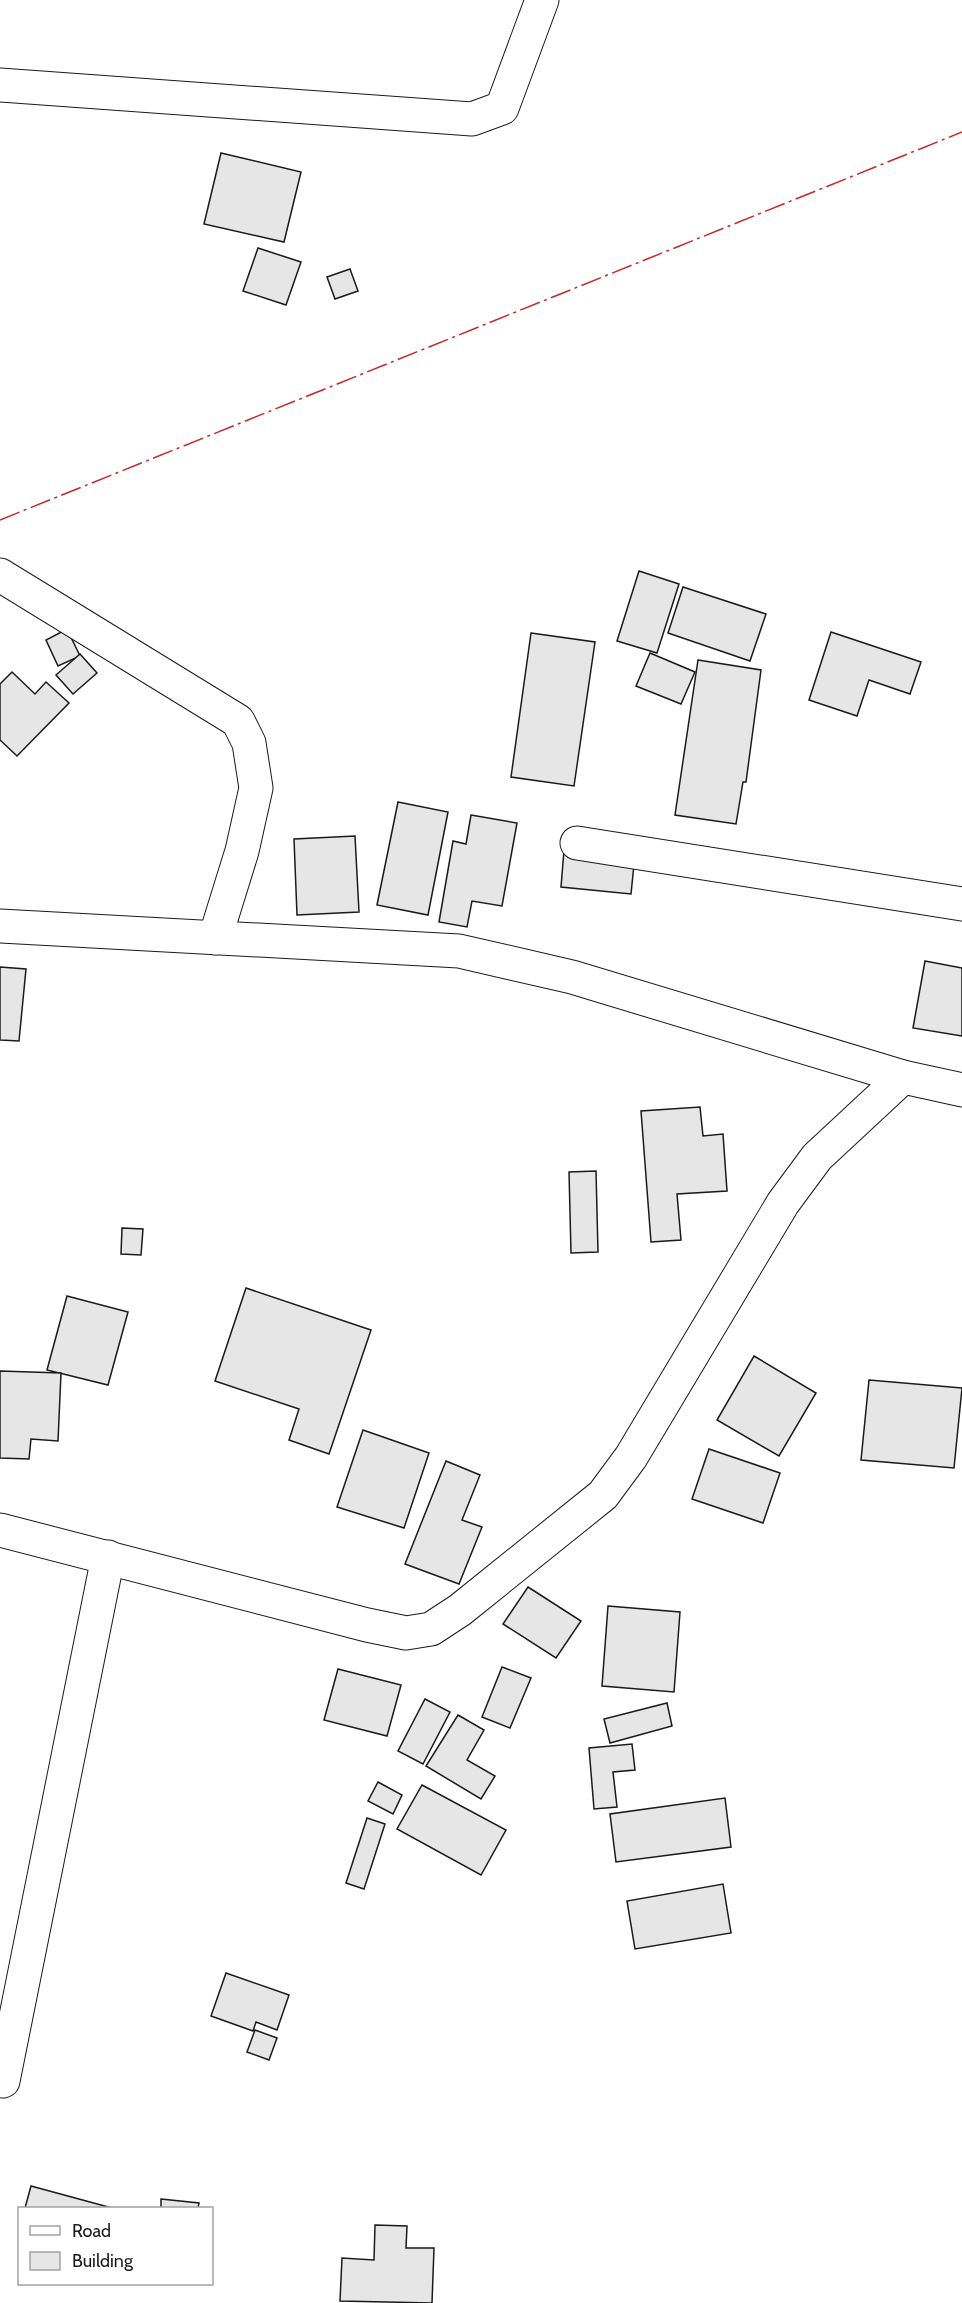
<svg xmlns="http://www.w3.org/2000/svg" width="962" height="2303" font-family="Cabin,sans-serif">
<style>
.building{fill:#e6e6e6;stroke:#1a1a1a;stroke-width:1.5}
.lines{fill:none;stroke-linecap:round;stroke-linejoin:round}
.minor-casing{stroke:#1a1a1a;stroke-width:35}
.minor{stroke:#fff;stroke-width:33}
.power{stroke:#c62828;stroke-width:1.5;stroke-dasharray:21 4.5 3 4.5;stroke-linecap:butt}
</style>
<rect width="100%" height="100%" fill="#fff"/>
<g class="building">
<polygon points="221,153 301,172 284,242 204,224"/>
<polygon points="258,248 301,262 286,305 243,291"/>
<polygon points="350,269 358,291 335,299 327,277"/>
<polygon points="639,571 679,584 657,653 617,641"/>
<polygon points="683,587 766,614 750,661 668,633"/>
<polygon points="67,629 80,656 58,666 46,640"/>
<polygon points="831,632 921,662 910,694 869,680 857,716 809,700"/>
<polygon points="531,633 595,642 574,786 511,777"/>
<polygon points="650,653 695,672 681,704 636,686"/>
<polygon points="80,654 97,673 73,694 56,675"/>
<polygon points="698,660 761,670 746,782 743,782 736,824 675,815"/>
<polygon points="12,672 35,694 46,682 69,703 17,756 0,740 0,684"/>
<polygon points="398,802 448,812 428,915 377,905"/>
<polygon points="471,815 517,823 502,906 472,901 467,927 439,922 453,841 466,844"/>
<polygon points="355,836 359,912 297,915 294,839"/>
<polygon points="565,838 636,845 631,894 561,887"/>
<polygon points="925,961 962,968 962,1036 913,1028"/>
<polygon points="0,967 26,969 19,1041 0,1040"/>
<polygon points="700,1107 703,1136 723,1134 727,1191 677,1194 681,1240 651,1242 641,1111"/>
<polygon points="596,1171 598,1252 571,1253 569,1172"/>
<polygon points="122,1228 143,1229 141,1255 121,1254"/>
<polygon points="246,1288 371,1330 329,1454 289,1440 299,1409 215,1381"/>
<polygon points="67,1296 128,1312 108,1385 47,1370"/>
<polygon points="754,1356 816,1393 779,1456 717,1420"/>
<polygon points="0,1371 61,1373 58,1441 31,1439 29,1459 0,1458"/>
<polygon points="869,1380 962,1388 954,1468 861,1460"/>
<polygon points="363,1430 429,1453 404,1528 337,1507"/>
<polygon points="709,1449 780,1473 763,1523 692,1499"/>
<polygon points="446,1461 480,1475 462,1520 482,1527 459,1584 405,1564"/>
<polygon points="528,1587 581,1621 556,1658 503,1624"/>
<polygon points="608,1606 680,1612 674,1692 602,1686"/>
<polygon points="502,1667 531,1678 510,1728 482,1717"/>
<polygon points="338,1669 401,1685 387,1736 324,1720"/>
<polygon points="425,1699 450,1712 423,1764 398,1751"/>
<polygon points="667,1703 672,1726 610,1743 604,1719"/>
<polygon points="458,1715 484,1730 467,1760 495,1776 481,1799 426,1766"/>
<polygon points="632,1744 635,1770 613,1772 617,1807 594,1809 589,1748"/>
<polygon points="378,1782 402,1795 393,1814 368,1801"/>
<polygon points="422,1785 506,1830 481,1875 397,1829"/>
<polygon points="725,1798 731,1847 616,1862 610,1814"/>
<polygon points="367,1818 385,1824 364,1889 346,1883"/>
<polygon points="723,1884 731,1933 635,1949 627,1901"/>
<polygon points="226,1973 289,1995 277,2030 256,2022 253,2031 211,2016"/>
<polygon points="255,2030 277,2038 269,2060 247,2052"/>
<polygon points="31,2186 112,2208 25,2208"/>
<polygon points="161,2199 199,2203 198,2208 161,2208"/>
<polygon points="375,2225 407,2226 406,2248 434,2248 432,2303 340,2301 342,2258 374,2260"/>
</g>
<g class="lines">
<g class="minor-casing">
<g id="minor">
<polyline points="0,85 472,119 502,108 542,0"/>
<polyline points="0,575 238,721 249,743 256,788 242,851 215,938"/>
<polyline points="577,843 962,904"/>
<polyline points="0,926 459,951 572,977 903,1077 962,1090"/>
<polyline points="0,1530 367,1625 406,1633 431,1629 460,1610 603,1495 631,1457 783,1203 817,1157 903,1077"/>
<polyline points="3,2081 108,1557"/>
</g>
</g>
<use href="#minor" class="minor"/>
<polyline class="power" points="0,520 962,132"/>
</g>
<rect x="18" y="2207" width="195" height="78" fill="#ffffff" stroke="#a3a3a3" stroke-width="1.5"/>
<rect x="30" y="2226" width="30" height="9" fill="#ffffff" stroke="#a3a3a3" stroke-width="1.5"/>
<text x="72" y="2237" font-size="18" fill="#1a1a1a">Road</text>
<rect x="30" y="2252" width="30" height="18" fill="#e6e6e6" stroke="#a3a3a3" stroke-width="1.5"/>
<text x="72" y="2267" font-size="18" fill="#1a1a1a">Building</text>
</svg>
